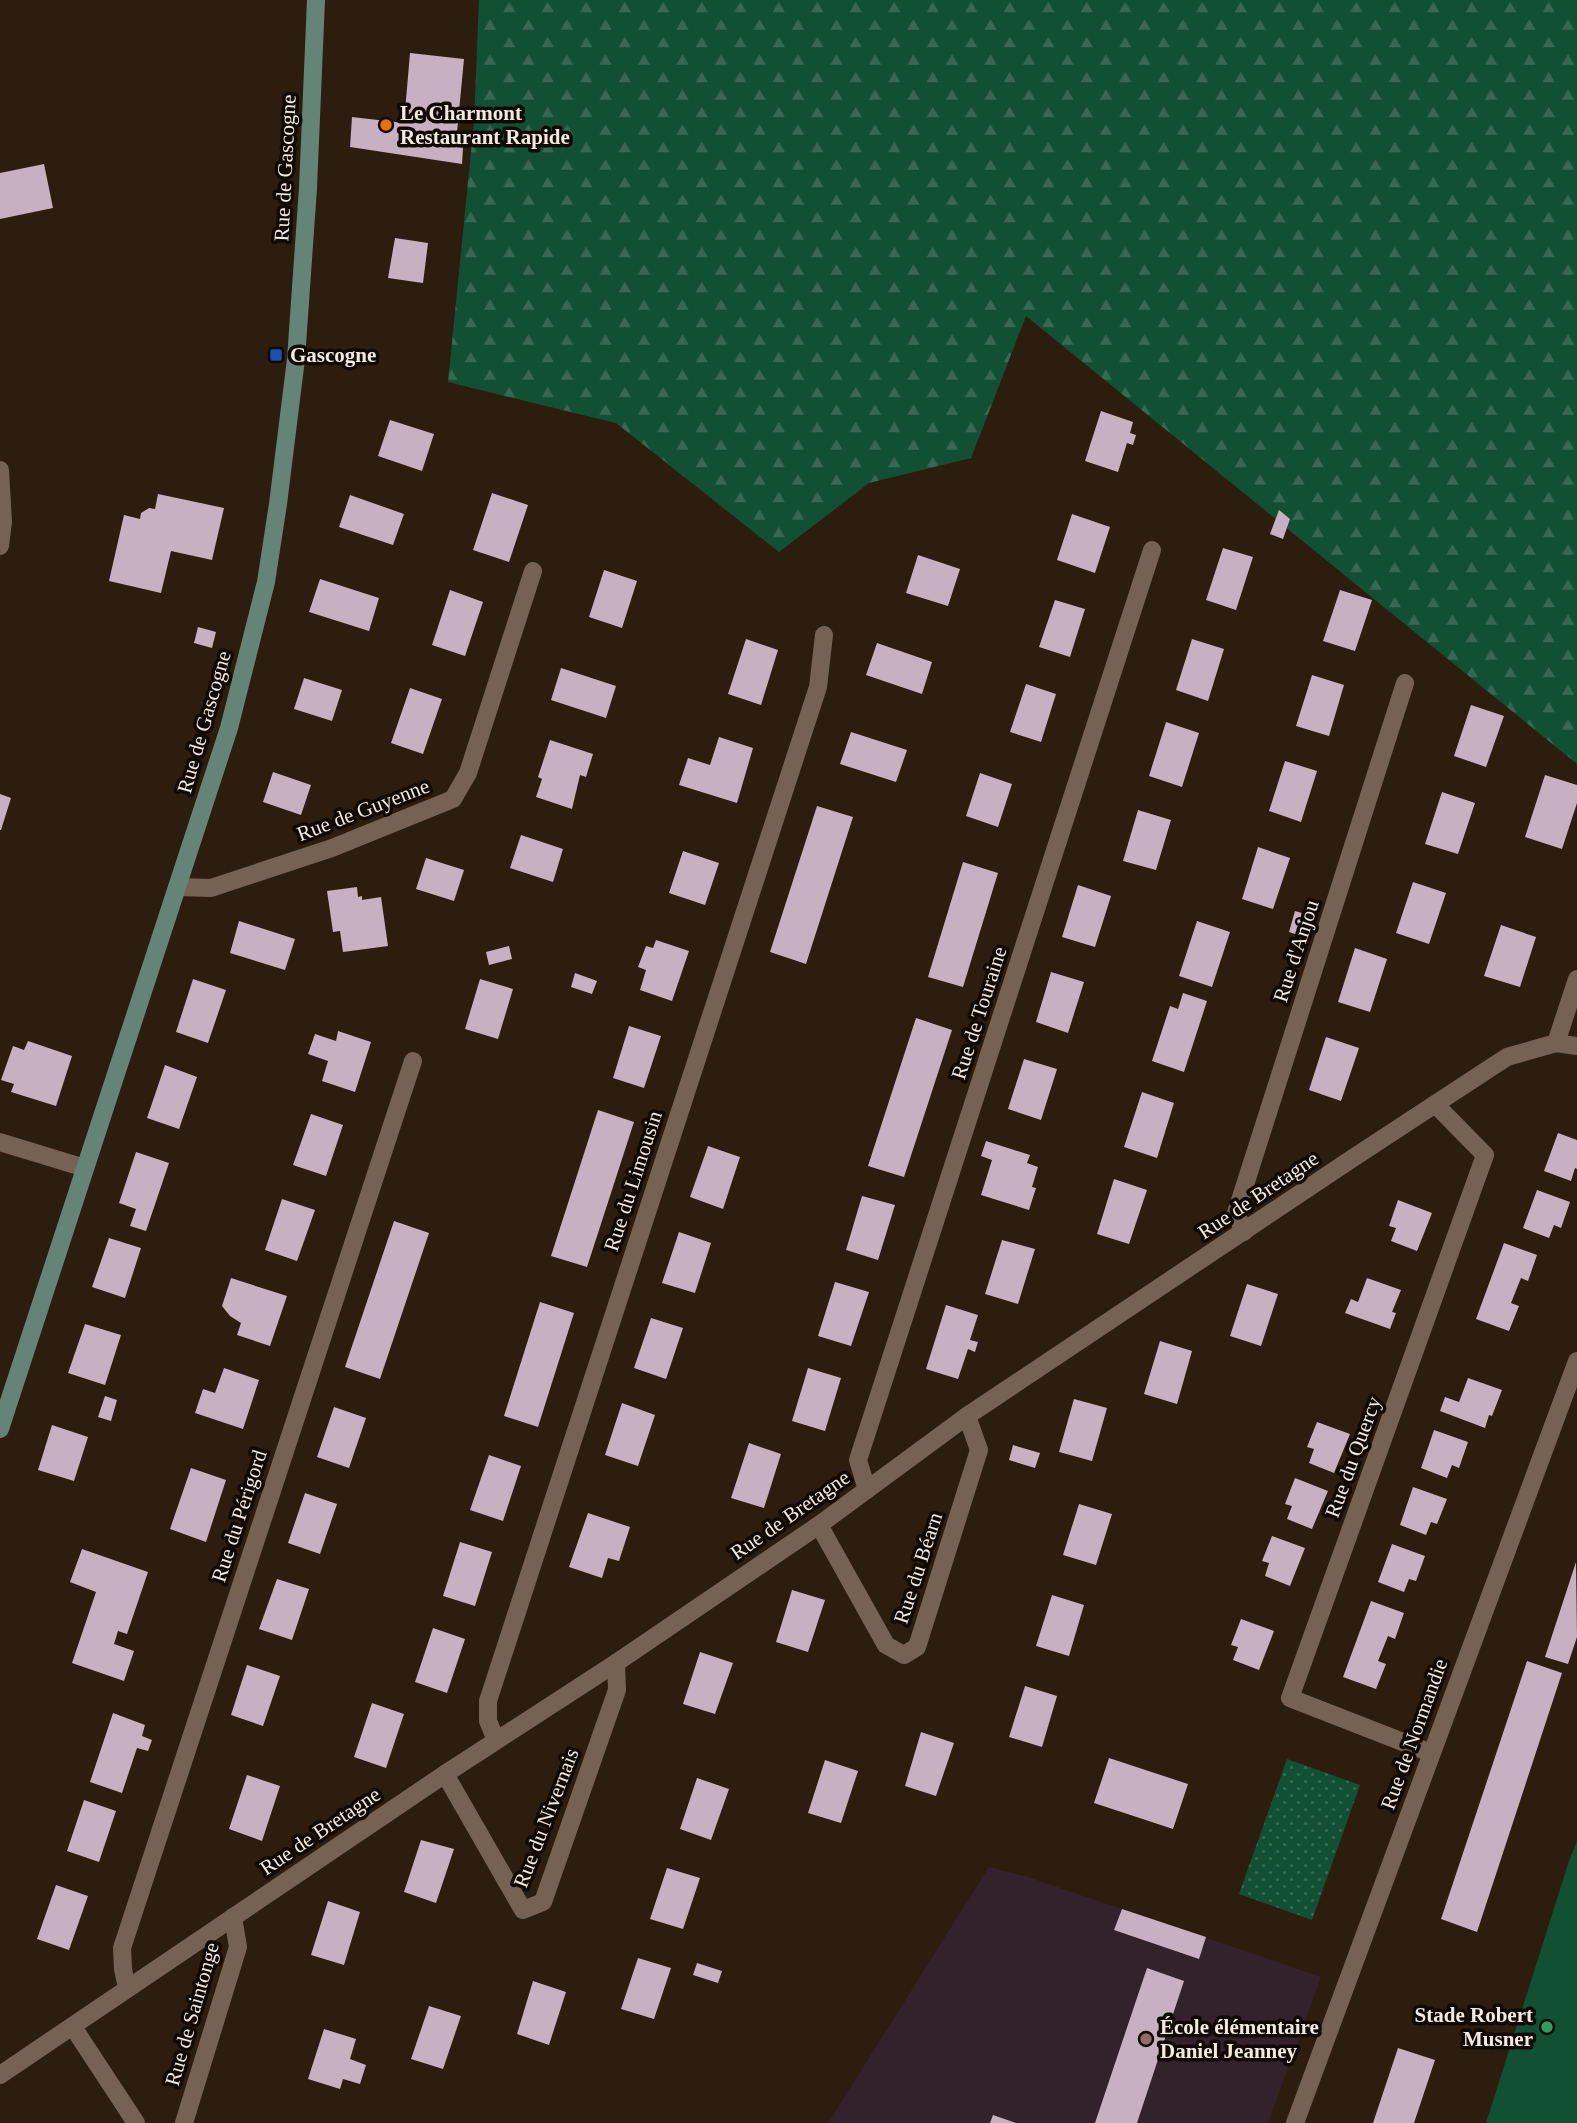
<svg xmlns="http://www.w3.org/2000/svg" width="1577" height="2123" font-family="'Times New Roman',serif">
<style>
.education{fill:#33222b}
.green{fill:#125034}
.forest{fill:url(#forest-firs)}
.park{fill:url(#park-dots)}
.building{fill:#c6b0c2}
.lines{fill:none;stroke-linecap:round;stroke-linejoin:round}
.street{stroke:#756252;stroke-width:18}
.secondary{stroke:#638477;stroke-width:18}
.food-dot{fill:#e8710a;stroke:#100904;stroke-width:2.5}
.transit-dot{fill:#1a4fb4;stroke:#100904;stroke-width:2.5}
.leisure-dot{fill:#2e9e5b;stroke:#100904;stroke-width:2.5}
.education-dot{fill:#8d6e63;stroke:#100904;stroke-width:2.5}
.labels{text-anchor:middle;stroke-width:7;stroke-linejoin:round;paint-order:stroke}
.poi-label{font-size:21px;font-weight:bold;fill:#f4e9e0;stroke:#100904;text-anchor:start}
.street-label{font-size:21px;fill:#f4e9e0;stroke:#100904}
</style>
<defs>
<pattern id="forest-firs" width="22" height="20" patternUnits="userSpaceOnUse" patternTransform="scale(1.75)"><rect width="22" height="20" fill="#125034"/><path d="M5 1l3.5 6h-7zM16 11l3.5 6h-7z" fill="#356951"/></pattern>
<pattern id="park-dots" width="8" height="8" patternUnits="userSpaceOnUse" patternTransform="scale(1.75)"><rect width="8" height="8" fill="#125034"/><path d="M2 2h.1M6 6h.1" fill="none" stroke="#356951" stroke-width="1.8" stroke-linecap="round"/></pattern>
</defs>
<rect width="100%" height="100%" fill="#2d1d0f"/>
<polygon class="education" points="989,1867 1028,1877 1321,1977 1268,2123 828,2123"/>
<polygon class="green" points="1577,1841 1577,2123 1486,2123 1569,1861"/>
<polygon class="forest" points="479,0 1577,0 1577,764 1026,316 971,458 869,483 779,552 616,423 448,382 474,122"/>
<polygon class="park" points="1287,1759 1360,1785 1312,1920 1239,1894"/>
<g class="building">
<polygon points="410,53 464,59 457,132 464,132 462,164 350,147 352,117 404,123"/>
<polygon points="44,164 53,208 0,219 0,173"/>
<polygon points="395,238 428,243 423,283 388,278"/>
<polygon points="1101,411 1133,422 1130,433 1136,435 1133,445 1127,443 1118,472 1085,461"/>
<polygon points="390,420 434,434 422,471 378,456"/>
<polygon points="492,493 528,505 509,562 473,550"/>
<polygon points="158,494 224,508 212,560 171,551 161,593 109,581 124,515 140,519 141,513 149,508 155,509"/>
<polygon points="350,495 404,514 393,545 339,527"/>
<polygon points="1279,510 1290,519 1283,539 1270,534"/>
<polygon points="1072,514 1110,527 1095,573 1057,560"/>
<polygon points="1223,548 1253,557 1236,610 1206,600"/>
<polygon points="918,555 960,569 948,606 906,593"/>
<polygon points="604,570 637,581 622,628 589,617"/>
<polygon points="320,579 379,598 369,631 309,612"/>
<polygon points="450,590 483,602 465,656 432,645"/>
<polygon points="1340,590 1372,600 1355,651 1323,641"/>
<polygon points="1055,600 1085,609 1070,657 1039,647"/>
<polygon points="198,627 216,632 212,648 194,643"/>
<polygon points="746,639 778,650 761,705 728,694"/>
<polygon points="1192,639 1224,649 1208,701 1176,690"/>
<polygon points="877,643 932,662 922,694 866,675"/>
<polygon points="561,668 616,686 606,718 551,700"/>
<polygon points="1312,675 1344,685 1329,736 1296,726"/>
<polygon points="304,678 342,690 332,721 294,709"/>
<polygon points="1026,684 1056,694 1041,742 1010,732"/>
<polygon points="410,688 442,699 423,754 391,743"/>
<polygon points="1471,705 1504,716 1486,767 1454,756"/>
<polygon points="1166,722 1199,733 1182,787 1149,776"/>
<polygon points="851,732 907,750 896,782 840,764"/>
<polygon points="719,737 753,748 737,803 679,785 688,758 710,765"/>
<polygon points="550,740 593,754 586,777 580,775 572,809 536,797 542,779 538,777"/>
<polygon points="1285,761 1317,771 1301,822 1269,811"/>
<polygon points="273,772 311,785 301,815 263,802"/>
<polygon points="980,773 1012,784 998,827 966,816"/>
<polygon points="1545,775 1577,785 1577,803 1562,849 1525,837"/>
<polygon points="1442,792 1475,803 1458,854 1425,844"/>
<polygon points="0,794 11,798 1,830 0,830"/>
<polygon points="817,806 853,817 806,964 770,952"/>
<polygon points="1138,810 1171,820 1156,870 1123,861"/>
<polygon points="521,835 563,849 553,882 510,868"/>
<polygon points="1258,847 1290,858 1273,909 1242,899"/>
<polygon points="683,851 719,863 705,905 669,893"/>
<polygon points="426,858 464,870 454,901 416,889"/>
<polygon points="963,862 998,873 963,987 928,977"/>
<polygon points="1413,882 1446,893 1429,944 1396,933"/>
<polygon points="1078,885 1111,896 1095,947 1062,937"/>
<polygon points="357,887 358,897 362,896 362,900 381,897 388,946 343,952 340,931 333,932 327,891"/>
<polygon points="1295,911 1305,914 1298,935 1289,932"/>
<polygon points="239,921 295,939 285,970 230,953"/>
<polygon points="1197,921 1230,932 1212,987 1179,976"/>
<polygon points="1501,925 1536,937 1520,987 1484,976"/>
<polygon points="656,940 689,951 672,1001 640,990 646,970 638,967 646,946 653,948"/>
<polygon points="509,946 512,959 489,965 486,952"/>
<polygon points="1355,948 1387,959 1370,1012 1338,1002"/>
<polygon points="1051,972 1084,982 1068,1033 1036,1022"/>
<polygon points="575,973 597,981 592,994 571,987"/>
<polygon points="193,979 226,990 208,1043 176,1032"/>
<polygon points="480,979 513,989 498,1039 465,1029"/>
<polygon points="1183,993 1207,1001 1184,1072 1152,1061 1170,1006 1178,1009"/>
<polygon points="916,1018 952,1030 904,1177 868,1166"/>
<polygon points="629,1026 661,1036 644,1088 613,1078"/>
<polygon points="338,1031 371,1042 355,1092 322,1081 328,1061 308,1054 315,1034 336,1041"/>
<polygon points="1326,1037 1359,1048 1341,1101 1309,1090"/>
<polygon points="28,1041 72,1056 56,1106 11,1092 14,1084 1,1080 13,1046 24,1050"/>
<polygon points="1024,1059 1057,1069 1041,1120 1008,1109"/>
<polygon points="165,1065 197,1077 179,1129 147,1118"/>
<polygon points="1142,1092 1174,1103 1157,1158 1124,1147"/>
<polygon points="598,1110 634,1122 587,1267 551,1256"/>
<polygon points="311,1114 343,1125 326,1176 293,1165"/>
<polygon points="1558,1133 1577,1140 1577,1169 1575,1168 1571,1181 1544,1171"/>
<polygon points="986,1141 1030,1155 1027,1163 1038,1167 1032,1187 1036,1188 1029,1210 981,1195 992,1160 981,1156"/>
<polygon points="708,1146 740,1157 723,1209 690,1197"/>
<polygon points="136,1152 169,1163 146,1231 130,1226 136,1209 119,1203"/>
<polygon points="1114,1179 1147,1190 1129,1244 1097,1234"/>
<polygon points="1537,1190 1570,1202 1561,1228 1554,1225 1549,1238 1523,1228"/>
<polygon points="862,1196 895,1205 878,1260 846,1250"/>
<polygon points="282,1199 315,1210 297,1261 265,1250"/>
<polygon points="1398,1200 1432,1213 1417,1251 1391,1241 1396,1228 1389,1226"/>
<polygon points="394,1221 429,1233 380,1379 345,1367"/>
<polygon points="679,1232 711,1243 695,1293 662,1283"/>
<polygon points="109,1238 141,1248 125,1298 92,1287"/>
<polygon points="1002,1240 1035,1249 1018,1304 985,1294"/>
<polygon points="1504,1243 1537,1255 1528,1281 1521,1278 1511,1303 1519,1306 1509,1331 1476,1319"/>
<polygon points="231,1278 287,1296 270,1346 237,1335 241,1323 230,1316 222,1306"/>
<polygon points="1367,1278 1401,1290 1392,1312 1396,1313 1390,1329 1345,1313 1351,1299 1358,1302"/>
<polygon points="835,1282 869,1292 851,1346 818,1336"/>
<polygon points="1247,1284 1278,1294 1261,1346 1230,1336"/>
<polygon points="540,1302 574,1313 538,1427 504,1416"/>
<polygon points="946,1305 978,1315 970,1340 978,1342 975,1352 968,1349 958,1379 926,1369"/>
<polygon points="651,1318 683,1328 666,1379 634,1368"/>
<polygon points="85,1324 121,1335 105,1385 68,1373"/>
<polygon points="1160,1341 1192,1351 1177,1404 1144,1394"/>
<polygon points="224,1368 259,1380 243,1429 195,1413 203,1389 215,1393"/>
<polygon points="808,1368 841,1378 825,1431 792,1421"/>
<polygon points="1468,1378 1502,1390 1492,1416 1489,1415 1485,1428 1440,1411 1445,1397 1459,1402"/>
<polygon points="105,1396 117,1400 111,1421 98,1417"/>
<polygon points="1074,1399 1107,1408 1092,1461 1059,1452"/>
<polygon points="622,1403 655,1415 638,1466 605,1455"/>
<polygon points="334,1407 366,1418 349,1468 317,1457"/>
<polygon points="1317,1422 1350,1434 1334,1473 1309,1463 1314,1449 1307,1447"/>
<polygon points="52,1425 88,1437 74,1481 38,1470"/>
<polygon points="1434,1430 1468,1442 1459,1468 1452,1465 1447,1478 1421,1468"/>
<polygon points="749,1443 781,1454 764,1508 731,1498"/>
<polygon points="1013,1445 1040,1453 1035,1468 1009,1460"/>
<polygon points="489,1455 521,1466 503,1521 470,1510"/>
<polygon points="191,1468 226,1480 206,1542 170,1529"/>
<polygon points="1295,1478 1328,1491 1312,1529 1287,1519 1292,1506 1285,1504"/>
<polygon points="1413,1487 1447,1499 1437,1524 1431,1522 1426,1535 1400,1525"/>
<polygon points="305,1493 337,1504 320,1554 288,1543"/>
<polygon points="1079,1504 1112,1514 1096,1565 1063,1555"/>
<polygon points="588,1513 630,1527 619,1561 608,1558 602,1578 569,1567"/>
<polygon points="1272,1536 1305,1548 1290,1586 1265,1576 1269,1563 1262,1561"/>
<polygon points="460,1542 492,1552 475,1606 443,1596"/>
<polygon points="1392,1544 1425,1556 1416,1581 1409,1579 1404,1592 1378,1582"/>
<polygon points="82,1549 148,1572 127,1634 118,1631 114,1644 134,1651 124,1681 72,1663 96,1592 70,1582"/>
<polygon points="1576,1562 1577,1637 1568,1664 1545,1657"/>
<polygon points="277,1579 309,1589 292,1640 259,1629"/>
<polygon points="792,1590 825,1600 808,1652 776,1642"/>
<polygon points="1052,1595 1084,1605 1069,1656 1036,1646"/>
<polygon points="1371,1601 1404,1613 1395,1639 1388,1636 1378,1661 1386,1664 1376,1689 1343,1677"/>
<polygon points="1241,1619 1274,1631 1259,1670 1233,1660 1238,1647 1231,1645"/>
<polygon points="433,1628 465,1639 447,1693 415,1682"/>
<polygon points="700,1652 733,1663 715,1714 683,1704"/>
<polygon points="1527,1661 1562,1673 1477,1932 1441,1919"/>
<polygon points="247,1665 280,1676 263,1726 231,1715"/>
<polygon points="1025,1686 1057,1696 1042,1747 1009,1737"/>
<polygon points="372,1703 404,1714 386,1768 354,1757"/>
<polygon points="113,1713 145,1725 142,1736 152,1740 148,1751 137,1748 122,1793 90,1782"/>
<polygon points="921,1732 954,1743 936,1796 905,1786"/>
<polygon points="1109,1758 1188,1784 1173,1829 1094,1803"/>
<polygon points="825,1760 858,1771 841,1823 808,1813"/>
<polygon points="247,1775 280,1786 262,1841 229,1829"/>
<polygon points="697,1778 729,1789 711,1840 680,1829"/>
<polygon points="84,1800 116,1811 99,1862 67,1851"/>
<polygon points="421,1840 454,1849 436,1903 404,1892"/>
<polygon points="667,1868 700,1878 683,1929 650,1919"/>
<polygon points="56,1885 88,1896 69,1950 37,1939"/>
<polygon points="328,1901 360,1912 344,1965 311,1955"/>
<polygon points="1122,1909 1206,1937 1199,1959 1114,1930"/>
<polygon points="638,1958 671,1968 654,2019 621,2009"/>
<polygon points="697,1963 722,1971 718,1983 693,1975"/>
<polygon points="1147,1968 1184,1981 1137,2123 1095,2123"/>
<polygon points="533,1981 566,1992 549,2045 517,2034"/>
<polygon points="429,2006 461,2016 443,2069 411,2059"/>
<polygon points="324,2029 356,2039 350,2059 366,2065 360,2084 343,2079 340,2089 308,2079"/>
<polygon points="1398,2048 1435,2060 1414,2123 1373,2123"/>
<polygon points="993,2115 1016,2123 990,2123"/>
</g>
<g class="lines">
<g class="street">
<polyline points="0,470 3,522 0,546"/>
<polyline points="177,887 211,888 332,848 453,799 468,773 533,571"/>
<polyline points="1556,1043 1577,1046"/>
<polyline points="0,1142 85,1168"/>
<polyline points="1244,1232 1236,1213 1405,683"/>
<polyline points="867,1490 858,1460 1152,550"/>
<polyline points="819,1525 886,1645 904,1655 917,1647 979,1450 967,1416"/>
<polyline points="496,1740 488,1721 488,1701 818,687 824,635"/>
<polyline points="1431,1753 1290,1698 1485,1155 1435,1104"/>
<polyline points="445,1774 523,1910 543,1902 617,1690 616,1663"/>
<polyline points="127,1988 123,1969 122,1948 413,1061"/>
<polyline points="73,2027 136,2123"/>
<polyline points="0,2075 445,1774 616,1663 819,1525 967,1416 1353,1158 1507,1057 1556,1043 1577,979"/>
<polyline points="184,2123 238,1947 233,1917"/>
<polyline points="1295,2123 1577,1361"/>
</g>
<polyline class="secondary" points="0,1429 229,728 266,582 278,504 296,359 308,188 316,0"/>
</g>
<circle class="food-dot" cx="386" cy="125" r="7"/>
<rect class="transit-dot" x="269" y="348" width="14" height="14" rx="3.5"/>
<circle class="leisure-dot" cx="1547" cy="2027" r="7"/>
<circle class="education-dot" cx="1146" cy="2039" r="7"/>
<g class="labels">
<g class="poi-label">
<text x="400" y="120">Le Charmont<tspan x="400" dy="24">Restaurant Rapide</tspan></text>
<text x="290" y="362">Gascogne</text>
<text x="1533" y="2022" text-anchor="end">Stade Robert<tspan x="1533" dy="24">Musner</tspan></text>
<text x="1160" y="2034">École élémentaire<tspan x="1160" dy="24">Daniel Jeanney</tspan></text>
</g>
<g class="street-label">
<text transform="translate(285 168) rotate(-87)" y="7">Rue de Gascogne</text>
<text transform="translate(204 722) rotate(-74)" y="7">Rue de Gascogne</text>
<text transform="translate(363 810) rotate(-21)" y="7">Rue de Guyenne</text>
<text transform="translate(1296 951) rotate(-72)" y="7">Rue d'Anjou</text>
<text transform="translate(979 1013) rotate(-72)" y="7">Rue de Touraine</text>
<text transform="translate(633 1181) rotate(-72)" y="7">Rue du Limousin</text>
<text transform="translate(1258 1195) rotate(-34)" y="7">Rue de Bretagne</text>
<text transform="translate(1353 1457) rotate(-70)" y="7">Rue du Quercy</text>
<text transform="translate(790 1515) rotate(-35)" y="7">Rue de Bretagne</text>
<text transform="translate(239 1516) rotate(-72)" y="7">Rue du Périgord</text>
<text transform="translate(918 1568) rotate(-72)" y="7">Rue du Béarn</text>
<text transform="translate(1414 1734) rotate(-70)" y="7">Rue de Normandie</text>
<text transform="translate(546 1818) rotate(-69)" y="7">Rue du Nivernais</text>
<text transform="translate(320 1831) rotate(-34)" y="7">Rue de Bretagne</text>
<text transform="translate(192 2014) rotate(-74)" y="7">Rue de Saintonge</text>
</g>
</g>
</svg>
